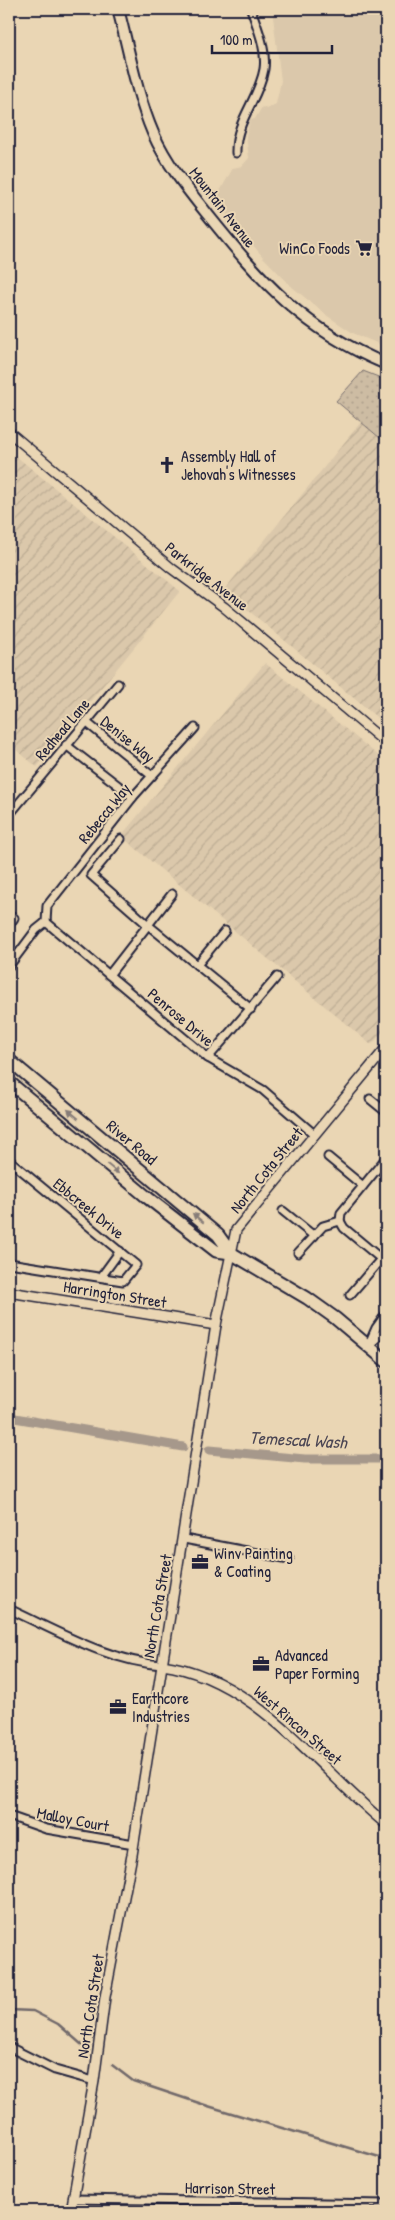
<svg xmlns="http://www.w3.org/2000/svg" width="395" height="2220" font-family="'Patrick Hand',sans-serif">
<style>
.built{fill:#dbc8ab}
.industrial{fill:url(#industrial-furrows)}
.grass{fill:url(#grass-dots);stroke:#786f6f}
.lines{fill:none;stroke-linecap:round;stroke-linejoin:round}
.stream{stroke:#71696b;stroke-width:2.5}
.canal{stroke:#a6988b;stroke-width:9}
.minor-casing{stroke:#22223b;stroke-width:11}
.tertiary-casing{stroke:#22223b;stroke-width:12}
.secondary-casing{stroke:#22223b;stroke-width:14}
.primary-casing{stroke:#22223b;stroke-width:15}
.minor{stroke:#ead6b4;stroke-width:7}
.tertiary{stroke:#ead6b4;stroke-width:9}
.secondary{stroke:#ead6b4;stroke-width:10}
.primary{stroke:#ead6b4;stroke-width:11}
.oneway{fill:#867c78}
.labels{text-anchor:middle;stroke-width:4;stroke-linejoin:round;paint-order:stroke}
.street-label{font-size:16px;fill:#22223b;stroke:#ead6b4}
.poi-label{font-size:16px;fill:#22223b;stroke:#ead6b4;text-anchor:start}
.water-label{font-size:18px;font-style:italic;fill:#4a4553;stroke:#ead6b4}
</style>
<defs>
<pattern id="industrial-furrows" width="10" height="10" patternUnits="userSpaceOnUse" patternTransform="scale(1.25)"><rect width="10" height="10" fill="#dbc8ab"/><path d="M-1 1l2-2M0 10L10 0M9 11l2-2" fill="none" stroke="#bcac94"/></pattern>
<pattern id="grass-dots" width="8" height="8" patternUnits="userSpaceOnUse" patternTransform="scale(1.25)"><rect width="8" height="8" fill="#cdbca3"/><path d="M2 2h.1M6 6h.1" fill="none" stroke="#b0a18d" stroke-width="1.8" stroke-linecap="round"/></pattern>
</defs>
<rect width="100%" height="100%" fill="#ead6b4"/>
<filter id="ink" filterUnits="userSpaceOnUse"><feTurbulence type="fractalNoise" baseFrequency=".02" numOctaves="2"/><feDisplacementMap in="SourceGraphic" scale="10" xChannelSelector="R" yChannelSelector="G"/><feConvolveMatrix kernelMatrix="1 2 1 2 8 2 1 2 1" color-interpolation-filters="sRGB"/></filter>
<g filter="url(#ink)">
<polygon class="built" points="272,9 386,9 386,347 353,333 326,315 291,286 263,257 215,200 233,168 242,166 249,158 246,136 250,120 255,119 262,107 267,109 276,104 281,81"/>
<g class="industrial">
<polygon points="361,422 386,443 386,725 224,590"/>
<polygon points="11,452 180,591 37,767 9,744 9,455"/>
<polygon points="265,663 386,762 386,1029 372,1044 370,1044 121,836"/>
</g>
<polygon class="grass" points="363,371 386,380 386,443 336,401"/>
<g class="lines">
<g class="stream">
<polyline points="9,2010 33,2011 58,2024 89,2051"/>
<polyline points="112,2065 133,2081 208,2106 386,2159"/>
</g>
<g class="canal">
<polyline points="9,1417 183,1447"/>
<polyline points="209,1450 305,1459 386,1459"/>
</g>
<g class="minor-casing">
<g id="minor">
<path d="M 236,153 C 235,121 259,99 264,69 C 267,49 257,27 251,9"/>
<polyline points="86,722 152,776"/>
<polyline points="66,745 133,797"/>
<polyline points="9,815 118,684"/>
<polyline points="121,839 91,875 148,925 251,1009"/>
<polyline points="9,914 14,918 9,925"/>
<polyline points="46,922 47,906 133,797 195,728"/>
<polyline points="197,965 225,931"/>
<polyline points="9,966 36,930 46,922 208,1058 263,1090 314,1134"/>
<polyline points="109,975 172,894"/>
<polyline points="208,1058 277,977"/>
<polyline points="370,1099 386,1112"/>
<polyline points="328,1157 363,1186"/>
<polyline points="9,1160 136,1265 123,1281 9,1263"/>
<polyline points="283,1211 314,1236"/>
<polyline points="340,1221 341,1213 386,1158"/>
<polyline points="340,1221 344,1228 386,1263"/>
<polyline points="298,1253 323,1226 340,1221"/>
<polyline points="101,1277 120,1251"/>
<polyline points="350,1295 381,1259"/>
<polyline points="370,1344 386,1330"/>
<polyline points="368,1346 376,1328 386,1314"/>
<polyline points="184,1539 289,1559"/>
<path d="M 9,1609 C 57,1631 108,1661 162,1665"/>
<polyline points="9,1816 46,1829 134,1844"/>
<polyline points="9,2047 55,2070 94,2081"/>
<polyline points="74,2199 386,2204"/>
</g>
</g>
<g class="tertiary-casing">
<g id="tertiary">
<polyline points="9,432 171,568 224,607 386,743"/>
<polyline points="9,1292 216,1325"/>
<path d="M 162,1665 C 255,1677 318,1769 386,1824"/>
<polyline points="71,2211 94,2081 105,1997 132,1855 216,1325 236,1230 386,1048"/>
</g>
</g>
<g class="secondary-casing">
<path id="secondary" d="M 118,9 C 129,50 136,93 153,133 C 166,163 188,190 208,215 C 262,282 304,330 386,364"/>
</g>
<g class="primary-casing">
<g id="primary">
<polyline points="9,1060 218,1235 231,1253 307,1298 335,1318 386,1361"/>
<polyline points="9,1082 148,1198 216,1251 231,1253"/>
</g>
</g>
<use href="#minor" class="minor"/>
<use href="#tertiary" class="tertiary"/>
<use href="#secondary" class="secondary"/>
<use href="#primary" class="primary"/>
</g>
<defs><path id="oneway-solid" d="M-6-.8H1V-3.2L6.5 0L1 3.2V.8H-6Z" transform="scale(1.25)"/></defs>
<g class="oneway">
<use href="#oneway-solid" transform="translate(73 1114) rotate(-140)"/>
<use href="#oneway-solid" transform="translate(113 1169) rotate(40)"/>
<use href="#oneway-solid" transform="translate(198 1218) rotate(-140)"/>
</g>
</g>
<defs>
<g id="supermarket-bare" transform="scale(1.35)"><path d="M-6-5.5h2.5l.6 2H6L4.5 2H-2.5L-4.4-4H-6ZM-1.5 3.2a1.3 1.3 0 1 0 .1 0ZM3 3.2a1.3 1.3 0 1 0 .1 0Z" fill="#22223b" stroke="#ead6b4" stroke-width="2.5" paint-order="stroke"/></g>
<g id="church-bare" transform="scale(1.35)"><path d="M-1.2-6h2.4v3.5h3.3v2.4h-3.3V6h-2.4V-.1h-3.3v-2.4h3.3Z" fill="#22223b" stroke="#ead6b4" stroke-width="2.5" paint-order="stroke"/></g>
<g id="office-bare" transform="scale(1.35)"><path d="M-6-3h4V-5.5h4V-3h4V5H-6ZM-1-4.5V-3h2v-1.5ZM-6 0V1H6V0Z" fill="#22223b" stroke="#ead6b4" stroke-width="2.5" paint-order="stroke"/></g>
</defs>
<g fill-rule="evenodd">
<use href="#supermarket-bare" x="364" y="248"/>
<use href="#church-bare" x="167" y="465"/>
<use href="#office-bare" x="200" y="1562"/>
<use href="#office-bare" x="261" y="1664"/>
<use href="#office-bare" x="118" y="1707"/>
</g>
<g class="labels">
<g class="street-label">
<text transform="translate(223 207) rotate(52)" y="6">Mountain Avenue</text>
<text transform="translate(207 576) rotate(38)" y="6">Parkridge Avenue</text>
<text transform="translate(62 729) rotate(-50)" y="6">Redhead Lane</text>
<text transform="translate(128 739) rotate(39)" y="6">Denise Way</text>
<text transform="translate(104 813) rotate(-51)" y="6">Rebecca Way</text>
<text transform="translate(181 1017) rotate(40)" y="6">Penrose Drive</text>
<text transform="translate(132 1142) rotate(40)" y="6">River Road</text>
<text transform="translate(266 1170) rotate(-51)" y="6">North Cota Street</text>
<text transform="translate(89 1208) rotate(39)" y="6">Ebbcreek Drive</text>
<text transform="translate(115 1294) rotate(9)" y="6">Harrington Street</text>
<text transform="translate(157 1606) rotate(-80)" y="6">North Cota Street</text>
<text transform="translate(298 1725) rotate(41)" y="6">West Rincon Street</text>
<text transform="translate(73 1819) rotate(11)" y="6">Malloy Court</text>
<text transform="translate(90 2006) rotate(-81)" y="6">North Cota Street</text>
<text transform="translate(230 2188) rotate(1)" y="6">Harrison Street</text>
</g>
<g class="poi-label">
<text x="350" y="254" text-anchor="end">WinCo Foods</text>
<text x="181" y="462">Assembly Hall of<tspan x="181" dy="18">Jehovah's Witnesses</tspan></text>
<text x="214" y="1559">Winv Painting<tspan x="214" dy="18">&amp; Coating</tspan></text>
<text x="275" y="1661">Advanced<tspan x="275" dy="18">Paper Forming</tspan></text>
<text x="132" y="1704">Earthcore<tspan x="132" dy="18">Industries</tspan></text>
</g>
<g class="water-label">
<text transform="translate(298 1440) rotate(3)" y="6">Temescal Wash</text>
</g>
</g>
<rect width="395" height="2220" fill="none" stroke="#ead6b4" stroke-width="30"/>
<rect x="15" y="15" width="365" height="2190" fill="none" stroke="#22223b" stroke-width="2" filter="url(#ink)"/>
<path d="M212 45v8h120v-8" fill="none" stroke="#22223b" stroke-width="2.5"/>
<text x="220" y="45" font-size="15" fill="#22223b" stroke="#ead6b4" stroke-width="4" paint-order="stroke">100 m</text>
</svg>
